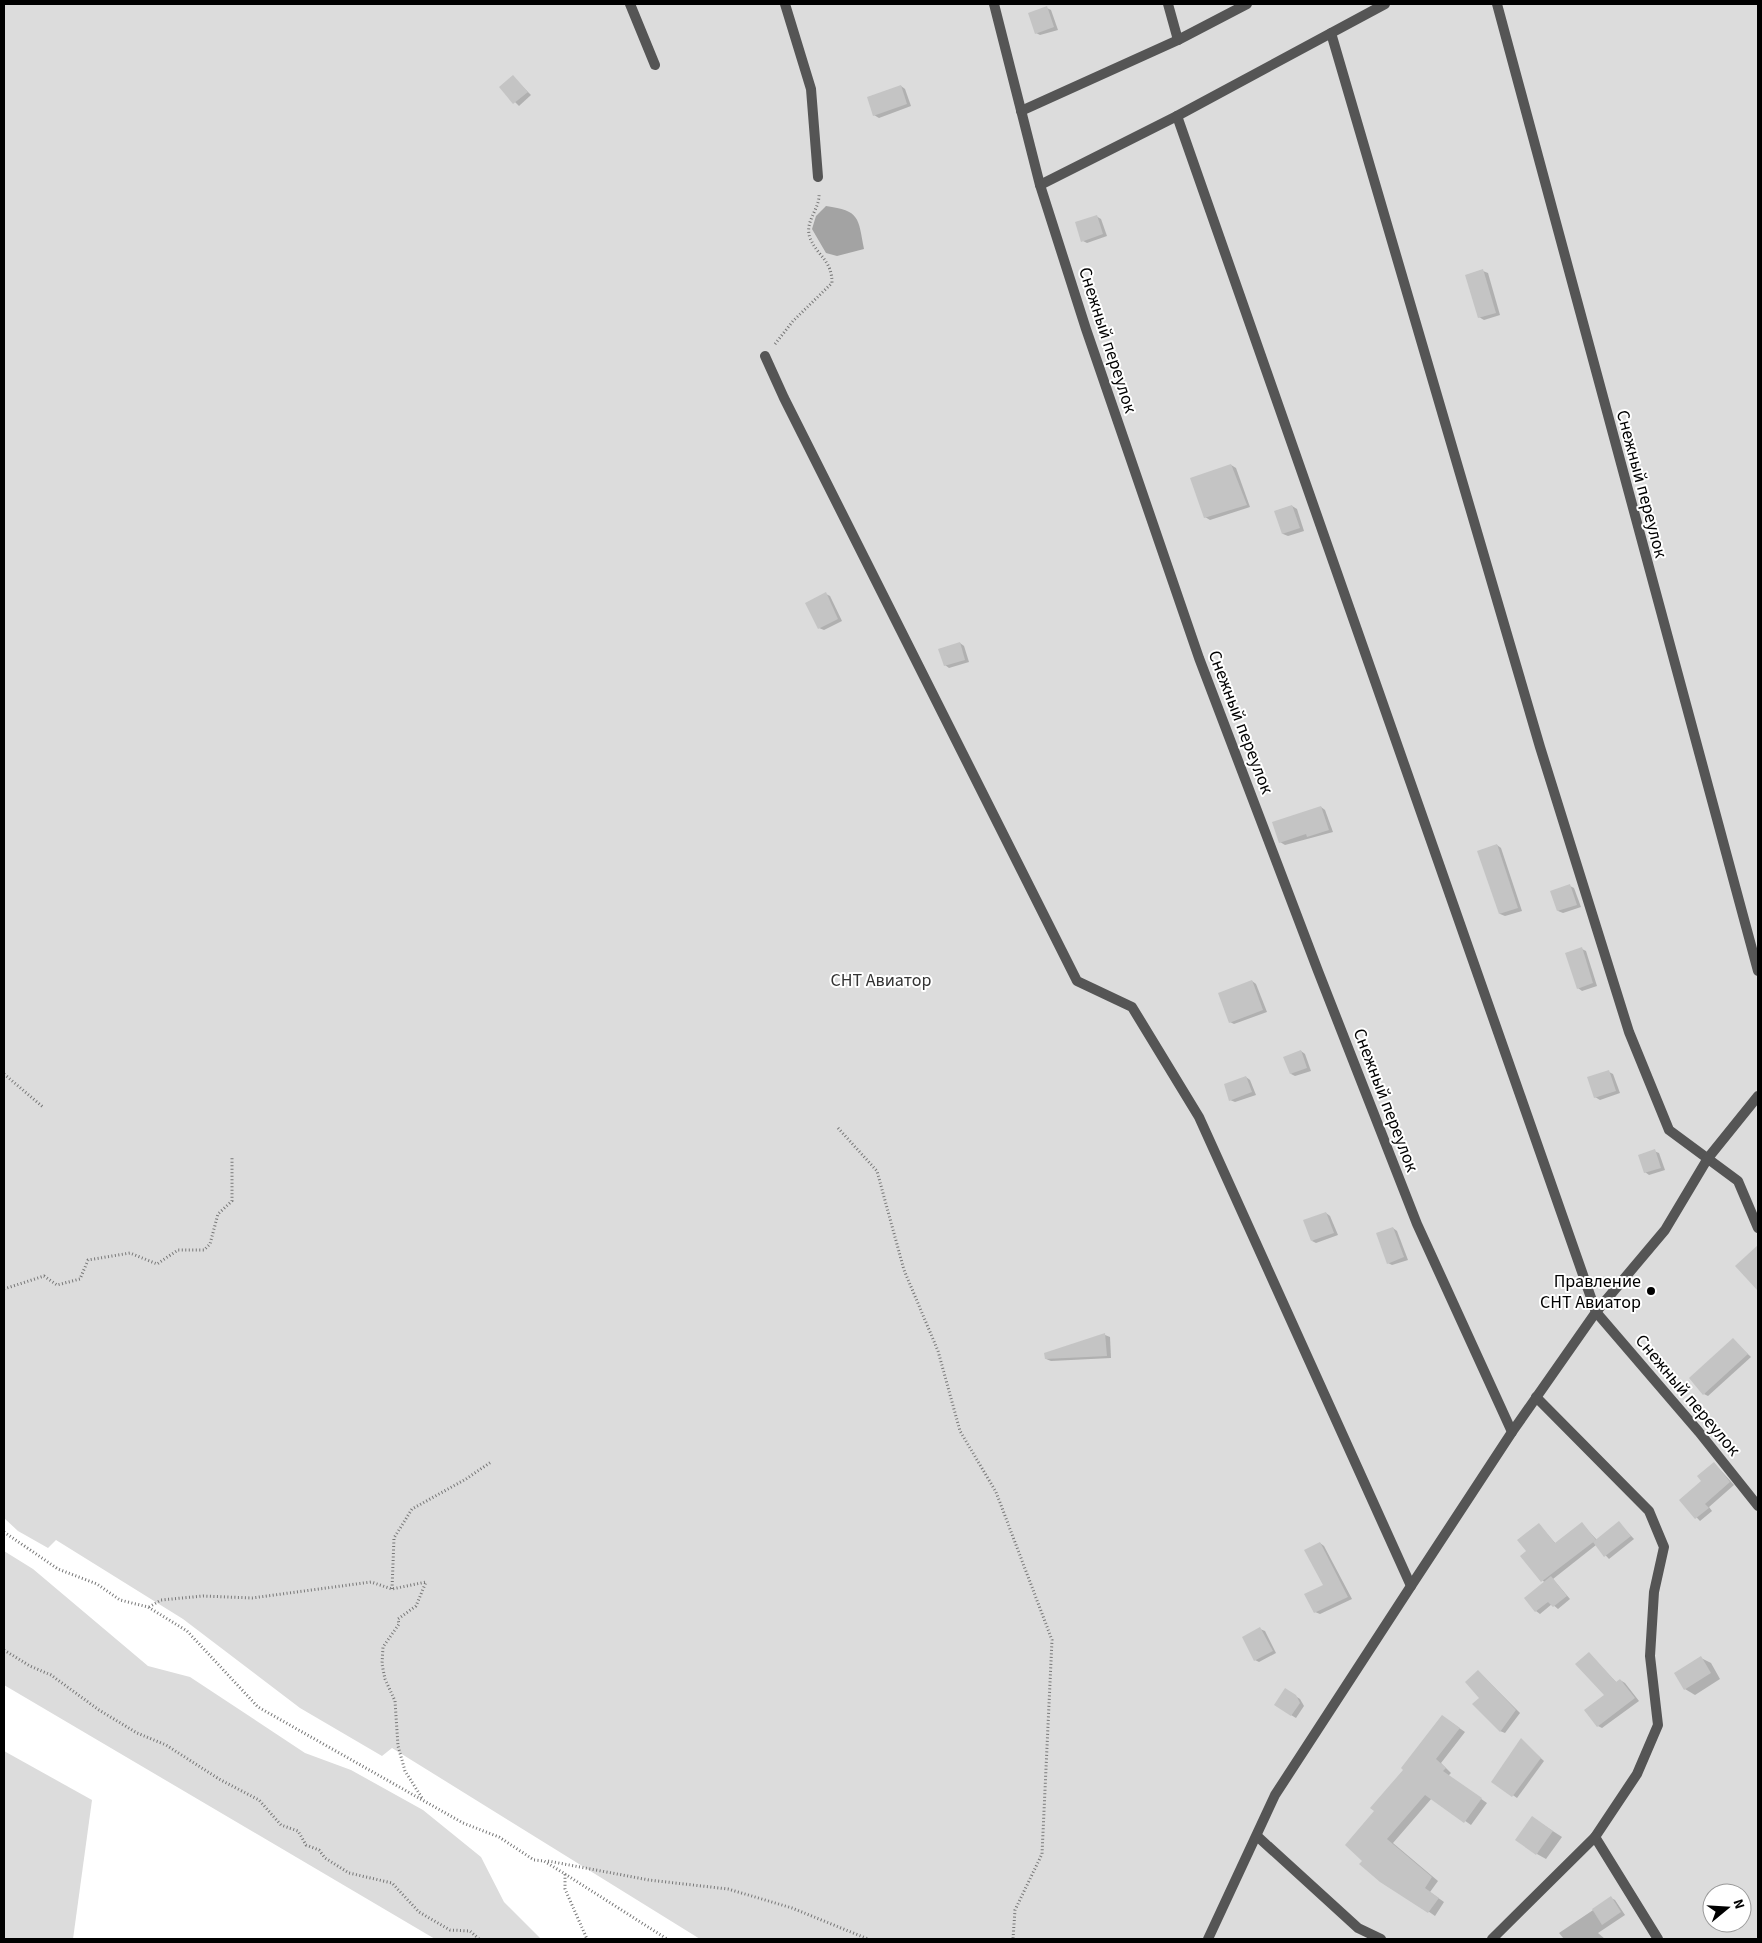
<svg xmlns="http://www.w3.org/2000/svg" width="1762" height="1943" font-family="'Source Sans 3',sans-serif">
<style>
.green{fill:#dcdcdc;fill-rule:evenodd}
.water{fill:#a3a3a3}
.shadow{fill:#0003}
.building{fill:#c4c4c4}
.lines{fill:none;stroke-linecap:round;stroke-linejoin:round}
.path{stroke:#777;stroke-width:3;stroke-dasharray:1 2.5;stroke-linecap:butt}
.lane{stroke:#555;stroke-width:10}
.street{stroke:#555;stroke-width:10}
.poi-dot{fill:#000;stroke:#fff;stroke-width:2}
.labels{text-anchor:middle;stroke-width:4;stroke-linejoin:round;paint-order:stroke}
.street-label{font-size:18px;fill:#000;stroke:#fff}
.park-label{font-size:18px;fill:#333;stroke:#fff}
.poi-label{font-size:18px;fill:#000;stroke:#fff;text-anchor:end}
</style>
<rect width="100%" height="100%" fill="#fff"/>
<g class="green">
<path d="M 4,4 L 1758,4 L 1758,1939 L 700,1939 L 392,1748 L 382,1756 L 300,1708 L 183,1619 L 56,1540 L 48,1548 L 18,1531 L 4,1518 ZM 1712,1893 L 1742,1893 L 1742,1923 L 1712,1923 Z"/>
<polygon points="4,1551 33,1569 148,1666 190,1677 305,1753 351,1770 423,1810 481,1857 504,1902 541,1939 435,1939 4,1685"/>
<polygon points="4,1751 92,1800 73,1939 4,1939"/>
</g>
<path class="water" d="M 826,206 C 860,211 858,217 864,249 L 837,256 L 826,253 L 812,229 L 816,216 Z"/>
<g class="shadow">
<polygon points="1047,8 1051,10 1058,30 1040,35 1036,33"/>
<polygon points="513,77 531,95 519,106 500,87"/>
<polygon points="901,86 905,89 911,106 879,118 874,115"/>
<polygon points="1096,216 1101,219 1107,236 1087,243 1083,241"/>
<polygon points="1483,271 1488,273 1500,315 1484,320 1479,317"/>
<polygon points="1231,465 1236,468 1250,507 1210,520 1205,517"/>
<polygon points="1292,506 1297,509 1304,531 1288,536 1283,534 1276,512"/>
<polygon points="826,594 830,596 842,621 824,630 819,628"/>
<polygon points="960,643 964,646 969,662 949,668 945,665"/>
<polygon points="1321,807 1325,810 1333,832 1285,845 1280,842"/>
<polygon points="1497,845 1501,848 1522,911 1505,916 1500,914 1479,851"/>
<polygon points="1570,886 1574,888 1581,907 1563,913 1558,911"/>
<polygon points="1582,949 1586,951 1597,986 1582,991 1578,988"/>
<polygon points="1252,981 1256,984 1267,1012 1234,1024 1230,1022"/>
<polygon points="1301,1051 1305,1054 1311,1071 1295,1076 1291,1074"/>
<polygon points="1609,1072 1613,1074 1620,1093 1600,1100 1595,1097"/>
<polygon points="1246,1077 1250,1080 1256,1095 1235,1102 1230,1100"/>
<polygon points="1654,1151 1659,1153 1665,1170 1649,1175 1645,1172"/>
<polygon points="1326,1213 1330,1216 1338,1235 1316,1243 1312,1241"/>
<polygon points="1393,1228 1397,1231 1408,1260 1392,1265 1388,1263"/>
<polygon points="1105,1335 1110,1337 1111,1358 1051,1361 1046,1359 1045,1354"/>
<polygon points="1733,1340 1751,1357 1708,1396 1704,1394"/>
<polygon points="1714,1463 1734,1485 1709,1507 1712,1511 1700,1521 1680,1500 1703,1481"/>
<polygon points="1619,1523 1634,1539 1609,1559 1596,1545 1553,1579 1570,1599 1558,1609 1552,1604 1540,1614 1536,1611 1545,1583 1522,1556 1528,1552 1539,1525 1556,1544 1582,1524 1597,1540"/>
<polygon points="1320,1543 1324,1546 1352,1599 1320,1614 1315,1612 1325,1585"/>
<polygon points="1260,1629 1265,1631 1276,1653 1259,1662 1255,1660"/>
<polygon points="1589,1654 1617,1683 1620,1680 1625,1683 1639,1701 1602,1728 1598,1726 1605,1696"/>
<polygon points="1701,1658 1711,1663 1720,1679 1695,1695 1685,1689"/>
<polygon points="1478,1671 1520,1713 1505,1733 1500,1731"/>
<polygon points="1286,1690 1300,1699 1304,1706 1296,1718 1291,1715"/>
<polygon points="1448,1720 1465,1732 1441,1763 1451,1773 1448,1776 1487,1803 1471,1825 1432,1798 1393,1843 1438,1881 1430,1892 1444,1902 1435,1916 1361,1864"/>
<polygon points="1521,1740 1544,1761 1517,1798 1493,1781"/>
<polygon points="1542,1824 1562,1837 1546,1859 1537,1854"/>
<polygon points="1611,1898 1615,1900 1625,1915 1598,1933 1605,1939 1564,1939 1559,1933"/>
</g>
<g class="building">
<polygon points="1047,6 1054,27 1035,34 1028,13"/>
<polygon points="513,75 528,92 513,104 499,87"/>
<polygon points="901,85 907,104 873,116 867,97"/>
<polygon points="1097,215 1103,234 1081,242 1075,222"/>
<polygon points="1483,269 1496,313 1478,318 1465,275"/>
<polygon points="1231,464 1247,505 1204,518 1190,478"/>
<polygon points="1292,505 1300,528 1282,534 1274,511"/>
<polygon points="826,592 838,619 818,629 805,603"/>
<polygon points="960,642 965,660 944,666 938,649"/>
<polygon points="1321,806 1329,830 1307,837 1306,834 1279,843 1272,822"/>
<polygon points="1497,844 1518,908 1499,914 1477,851"/>
<polygon points="1570,884 1577,905 1557,911 1550,891"/>
<polygon points="1582,947 1593,983 1577,989 1565,953"/>
<polygon points="1252,980 1263,1010 1229,1023 1218,993"/>
<polygon points="1301,1050 1307,1068 1290,1074 1283,1057"/>
<polygon points="1609,1070 1616,1091 1594,1098 1587,1077"/>
<polygon points="1246,1076 1252,1092 1229,1101 1224,1084"/>
<polygon points="1655,1149 1661,1168 1644,1173 1638,1155"/>
<polygon points="1326,1212 1334,1233 1311,1241 1303,1220"/>
<polygon points="1393,1227 1404,1257 1387,1264 1376,1233"/>
<polygon points="1758,1245 1758,1291 1735,1266"/>
<polygon points="1105,1333 1107,1356 1045,1359 1044,1353"/>
<polygon points="1733,1338 1748,1354 1703,1395 1689,1378"/>
<polygon points="1714,1462 1730,1482 1705,1504 1709,1508 1695,1519 1679,1500 1701,1481 1697,1476"/>
<polygon points="1619,1521 1631,1536 1604,1557 1593,1542"/>
<polygon points="1582,1522 1596,1540 1541,1582 1520,1556 1526,1551 1517,1540 1539,1523 1555,1543"/>
<polygon points="1320,1542 1348,1597 1314,1613 1304,1594 1323,1585 1304,1550"/>
<polygon points="1551,1576 1567,1596 1553,1607 1548,1602 1535,1612 1524,1598"/>
<polygon points="1260,1627 1273,1651 1254,1661 1242,1637"/>
<polygon points="1589,1652 1616,1682 1620,1679 1635,1698 1597,1727 1584,1710 1604,1695 1575,1664"/>
<polygon points="1701,1656 1711,1673 1684,1690 1674,1673"/>
<polygon points="1478,1670 1516,1710 1500,1732 1472,1704 1479,1698 1465,1682"/>
<polygon points="1285,1688 1296,1695 1300,1703 1291,1716 1274,1705"/>
<polygon points="1442,1715 1460,1728 1436,1759 1446,1768 1443,1771 1482,1798 1464,1823 1425,1795 1387,1839 1432,1877 1425,1888 1439,1898 1428,1913 1380,1882 1359,1864 1362,1861 1345,1845 1374,1811 1370,1808 1403,1770 1401,1768"/>
<polygon points="1521,1738 1541,1758 1512,1797 1491,1782"/>
<polygon points="1532,1816 1553,1831 1536,1855 1515,1840"/>
<polygon points="1611,1896 1621,1912 1602,1925 1592,1909"/>
</g>
<g class="lines">
<g class="path">
<path d="M 775,344 L 793,321 L 832,283 C 832,260 818,257 810,238 C 804,221 820,210 819,193"/>
<polyline points="4,1074 43,1107"/>
<polyline points="838,1128 877,1171 904,1270 938,1351 960,1431 996,1492 1052,1640 1042,1854 1015,1910 1013,1939"/>
<polyline points="4,1289 44,1276 57,1285 80,1279 88,1260 130,1253 157,1264 178,1250 204,1250 210,1244 218,1214 232,1201 232,1158"/>
<polyline points="4,1532 58,1569 97,1584 120,1600 148,1607 187,1631 258,1707 463,1823 499,1837 534,1860 544,1861 565,1874 565,1889 587,1939"/>
<polyline points="392,1589 394,1538 412,1509 466,1479 491,1462"/>
<polyline points="149,1607 161,1600 203,1596 252,1598 371,1582 392,1589 426,1582 416,1606 398,1619 399,1624 383,1647 382,1664 385,1679 395,1701 398,1746 405,1771 422,1798"/>
<polyline points="4,1650 30,1666 51,1675 99,1710 137,1733 166,1745 219,1779 259,1800 281,1825 298,1831 306,1845 319,1850 325,1858 349,1873 392,1883 419,1912 450,1930 470,1931 479,1939"/>
<polyline points="548,1861 649,1880 728,1889 792,1908 868,1939"/>
<polyline points="565,1874 667,1939"/>
</g>
<g class="lane">
<polyline points="630,4 655,65"/>
<polyline points="785,4 811,89 818,177"/>
<polyline points="994,4 1040,185 1086,329 1199,658 1318,971 1417,1224 1512,1432"/>
<polyline points="1168,4 1178,40"/>
<polyline points="1497,4 1758,971"/>
<polyline points="1331,33 1540,747 1629,1032 1669,1130 1738,1181 1758,1228"/>
<polyline points="1021,111 1178,40 1247,4"/>
<polyline points="1040,185 1177,116 1596,1312 1699,1432 1758,1506"/>
<polyline points="765,356 784,398 1077,981 1132,1007 1199,1117 1411,1586"/>
<polyline points="1536,1397 1649,1511 1664,1547 1654,1592 1650,1656 1658,1725 1637,1774 1595,1837 1658,1939"/>
<polyline points="1257,1836 1358,1928 1381,1939"/>
<polyline points="1208,1939 1275,1795 1411,1586 1512,1432 1596,1312 1665,1230 1708,1158 1758,1096"/>
<polyline points="1492,1939 1595,1837"/>
</g>
<polyline class="street" points="1177,116 1385,4"/>
</g>
<circle class="poi-dot" cx="1651" cy="1291" r="5"/>
<g class="labels">
<g class="street-label">
<text transform="translate(1108 340) rotate(72)" y="6">Снежный переулок</text>
<text transform="translate(1642 484) rotate(75)" y="6">Снежный переулок</text>
<text transform="translate(1241 722) rotate(69)" y="6">Снежный переулок</text>
<text transform="translate(1386 1100) rotate(69)" y="6">Снежный переулок</text>
<text transform="translate(1688 1395) rotate(50)" y="6">Снежный переулок</text>
</g>
<g class="park-label">
<text x="881" y="986">СНТ Авиатор</text>
</g>
<g class="poi-label">
<text x="1641" y="1287">Правление<tspan x="1641" dy="21">СНТ Авиатор</tspan></text>
</g>
</g>
<rect width="1762" height="1943" fill="none" stroke="#000000" stroke-width="10"/>
<g transform="translate(1727 1908) rotate(72)"><circle r="24" fill="#ffffff" stroke="#999999"/>
<path d="M0-4L9 19L0 12L-9 19Z" fill="#000000"/>
<text y="-8" font-size="14" font-weight="bold" text-anchor="middle" fill="#000000">N</text>
</g>
</svg>
